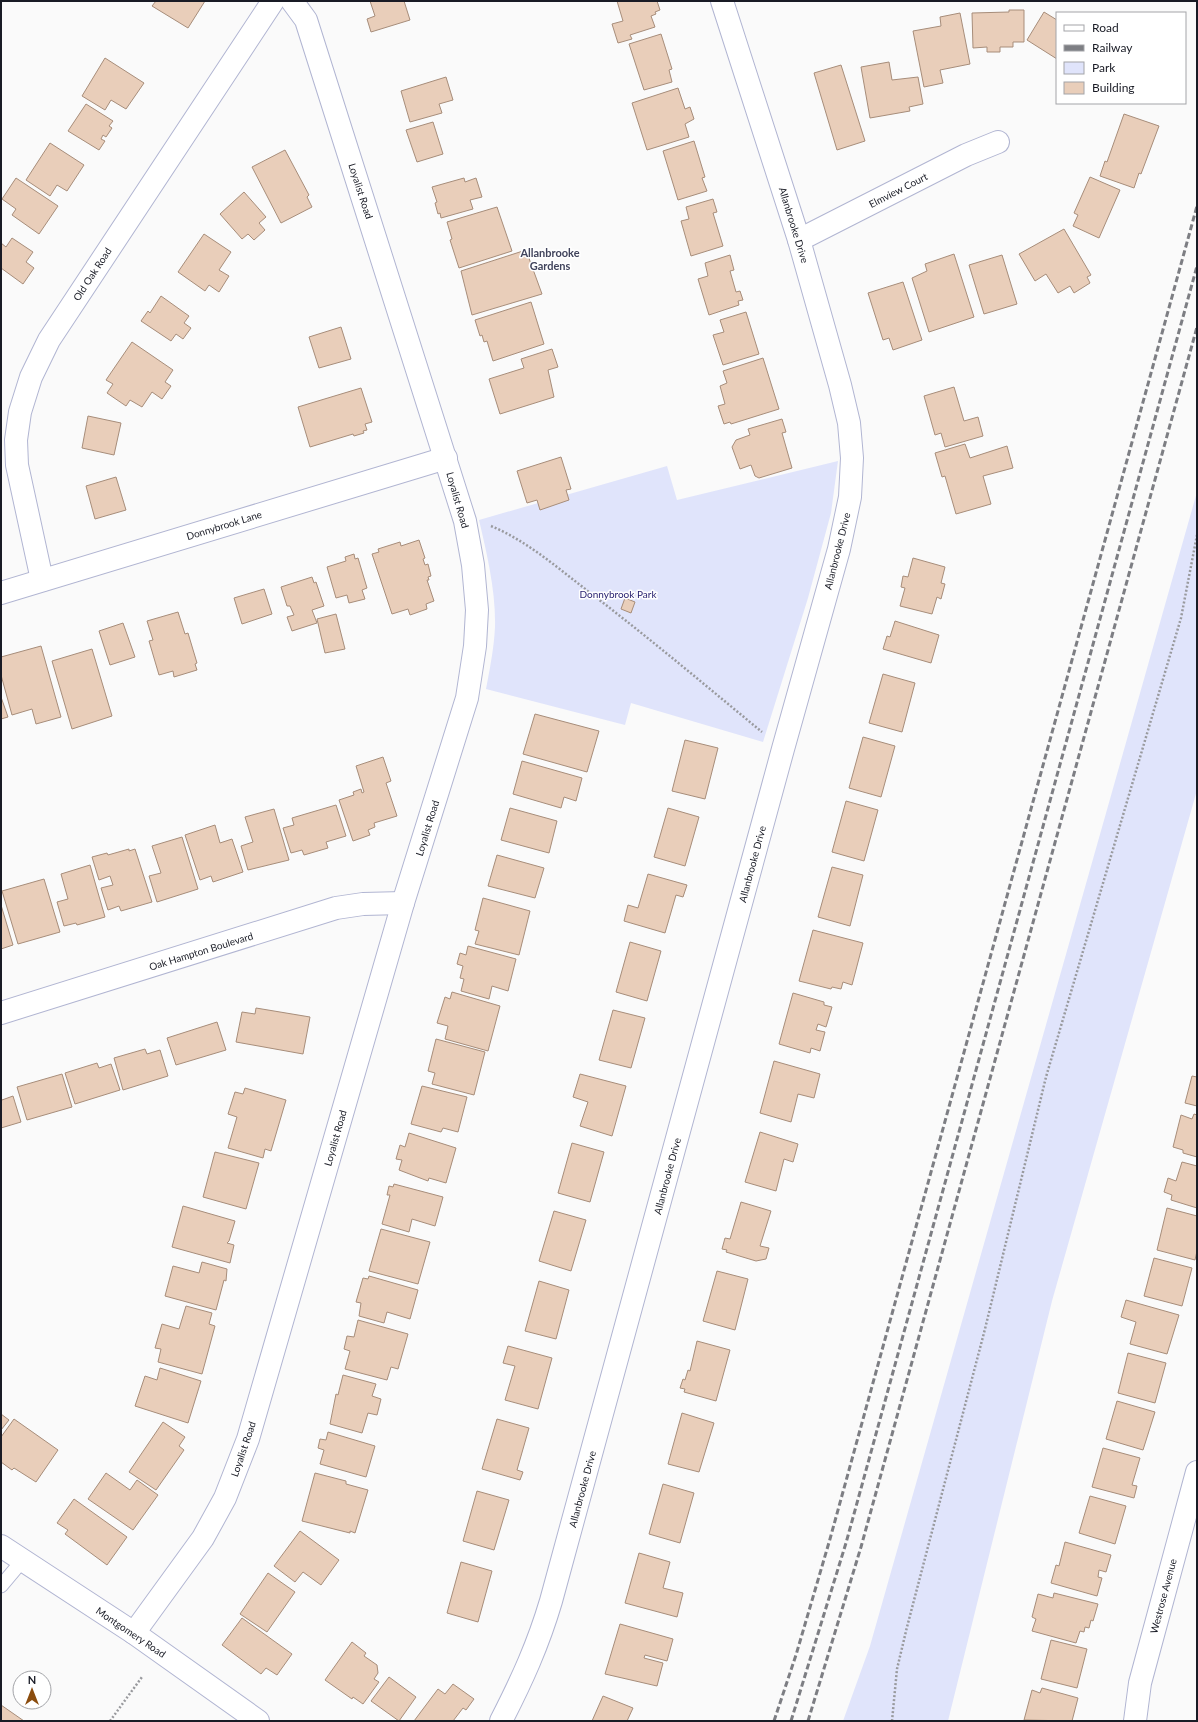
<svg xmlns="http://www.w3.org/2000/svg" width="1198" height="1722" font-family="Lato,sans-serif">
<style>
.green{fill:#e0e4fb}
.building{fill:#e9ceba;stroke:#a78d7a}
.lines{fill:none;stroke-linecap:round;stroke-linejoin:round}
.service-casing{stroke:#b1b5d2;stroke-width:15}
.minor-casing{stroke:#b1b5d2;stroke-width:24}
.path{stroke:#999a9e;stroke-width:2.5;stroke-dasharray:2 2;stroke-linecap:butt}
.service{stroke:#fff;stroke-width:13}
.minor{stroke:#fff;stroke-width:22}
.rail{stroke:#7d7e83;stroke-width:3;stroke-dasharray:6 3;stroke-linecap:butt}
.labels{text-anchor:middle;stroke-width:3;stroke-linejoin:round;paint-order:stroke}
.street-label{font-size:10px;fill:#191b25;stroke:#fff}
.park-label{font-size:10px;fill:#241d6d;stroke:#fff}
.neighbourhood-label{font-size:11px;font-weight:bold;fill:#41445c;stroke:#fff}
</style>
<rect width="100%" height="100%" fill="#fafafa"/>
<g class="green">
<path d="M 838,461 L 831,513 L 808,598 L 763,742 L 631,703 L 625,725 L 486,689 C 490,668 494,648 495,627 C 496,592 487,554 479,520 L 667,466 L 677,500 Z"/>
<polygon points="1197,492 1197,790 1052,1301 948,1721 843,1721 870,1646"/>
</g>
<g class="building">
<polygon points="156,1 205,1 188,28 152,6"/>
<polygon points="370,1 404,1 410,20 371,32 367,19 375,16"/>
<polygon points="617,1 657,1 660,10 655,12 656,14 651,16 655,27 630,35 632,39 618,43 612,24 623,21"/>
<polygon points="1009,10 1024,10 1024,42 1013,42 1013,47 1000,47 1000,52 987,52 987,47 973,48 972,13 1009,12"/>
<polygon points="1044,12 1057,20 1057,59 1027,40"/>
<polygon points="960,13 970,64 940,70 943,83 924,87 913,31 941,26 940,17"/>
<polygon points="661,34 672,69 669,70 672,82 644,90 629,44"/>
<polygon points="105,58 144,83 126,109 111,100 105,110 82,96"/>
<polygon points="889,62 892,80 918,77 923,104 909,107 910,111 870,118 861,67"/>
<polygon points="841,65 865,141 837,150 814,73"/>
<polygon points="446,77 453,100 439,104 442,113 410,122 401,91"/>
<polygon points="678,88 685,109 690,107 694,119 685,124 689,137 647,150 632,103"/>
<polygon points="86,104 113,121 109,126 112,128 106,137 103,135 101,139 105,141 99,150 68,131"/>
<polygon points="1124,114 1159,126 1141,174 1139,173 1134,188 1100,176 1105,161 1107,162"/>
<polygon points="433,122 443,154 417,162 406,130"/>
<polygon points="694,141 705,177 702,178 707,191 678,200 663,151"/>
<polygon points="50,143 84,165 67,191 57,185 50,196 26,180"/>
<polygon points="285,150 309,195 307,197 312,207 281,223 252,167"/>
<polygon points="1090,177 1120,190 1099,238 1073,226 1078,215 1074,213"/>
<polygon points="16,178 58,206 39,234 12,215 16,209 2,199"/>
<polygon points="464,178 465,182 476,178 482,197 470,200 473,209 441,218 440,213 438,214 435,203 437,202 432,187"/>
<polygon points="244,192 266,217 259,223 265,230 254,240 248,234 242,239 220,214"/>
<polygon points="713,199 717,212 713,213 723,246 691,256 681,221 689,219 686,207"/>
<polygon points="497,207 512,251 459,268 450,240 452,239 447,222"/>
<polygon points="1064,229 1091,275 1087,277 1090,283 1074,293 1070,286 1058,293 1046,274 1035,281 1019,254"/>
<polygon points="204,234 231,252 219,270 229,276 219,292 209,285 205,291 178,272"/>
<polygon points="12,238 33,252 26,262 34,268 23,284 1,268 1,243 6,247"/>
<polygon points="526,250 542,294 472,315 461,271"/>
<polygon points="954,254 974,317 929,332 912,278 927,271 925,264"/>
<polygon points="730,255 734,270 730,271 736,292 740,291 743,300 738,301 739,305 709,315 698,279 708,276 705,263"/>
<polygon points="1002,255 1017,304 984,314 969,265"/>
<polygon points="903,282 922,340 893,350 889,338 883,340 868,293"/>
<polygon points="161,296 189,316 184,323 191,328 183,339 176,334 171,341 141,321 148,311 150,313"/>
<polygon points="531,302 544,344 493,361 487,341 484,342 482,335 480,336 475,320"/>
<polygon points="746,312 759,354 723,365 713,335 724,332 720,320"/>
<polygon points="341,327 351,359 319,368 309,337"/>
<polygon points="132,342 173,370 165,382 171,386 162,399 152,392 142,407 130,400 126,406 107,393 113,384 106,380"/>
<polygon points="552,349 558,367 548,370 554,397 500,414 489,379 524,368 521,359"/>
<polygon points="763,358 779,409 731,424 730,422 724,424 718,406 725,404 720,386 727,383 723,371"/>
<polygon points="954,387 964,421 978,417 983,436 945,447 941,433 935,435 924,396"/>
<polygon points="361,388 372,422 365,424 367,430 363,431 364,433 354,436 353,434 310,447 298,407"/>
<polygon points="88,416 121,423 114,455 82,448"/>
<polygon points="782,419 786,432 782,433 792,468 759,478 755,476 751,465 740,469 732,447 736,440 750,435 748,429"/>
<polygon points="965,444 970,458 1007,446 1013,468 983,476 991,504 956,514 945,476 942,477 935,453"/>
<polygon points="561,457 571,489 566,490 569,500 540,510 537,500 527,503 517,471"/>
<polygon points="116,477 126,510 95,519 86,486"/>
<polygon points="419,540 425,558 423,559 425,565 428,564 431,576 428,577 429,580 427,580 434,601 426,604 427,609 410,615 408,609 392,614 372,554 379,552 378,549 400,542 401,546"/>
<polygon points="354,554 355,559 358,558 367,588 362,590 365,599 349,603 347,595 336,598 327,567 346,561 345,557"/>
<polygon points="913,558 945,567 941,583 945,584 941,599 937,597 932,614 900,606 905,588 901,587 903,576 908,577"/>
<polygon points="312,577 314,583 316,582 324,606 312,610 317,623 292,631 287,617 294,615 290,606 287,606 281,587"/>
<polygon points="264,589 272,614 242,624 234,598"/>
<polygon points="625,598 635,602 631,613 621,609"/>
<polygon points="178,612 185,634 188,633 197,663 195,664 197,670 174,677 173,671 159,675 149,641 153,640 147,621"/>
<polygon points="336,614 345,649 325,653 317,619"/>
<polygon points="895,621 939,635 931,663 883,649 887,636 890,637"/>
<polygon points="123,623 135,657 110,665 99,631"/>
<polygon points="41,646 61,717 36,724 32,709 12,715 1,675 1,657"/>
<polygon points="92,649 112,716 72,729 52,661"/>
<polygon points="883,674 915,683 902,732 869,723"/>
<polygon points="1,697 8,717 1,719"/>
<polygon points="535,714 599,731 587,772 523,754"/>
<polygon points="863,737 895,746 881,797 849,788"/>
<polygon points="685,740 718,748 705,799 672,791"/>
<polygon points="383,757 391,781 386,783 397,816 374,823 375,827 368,830 370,835 353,841 339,800 354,795 353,792 361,789 362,793 364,792 356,766"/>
<polygon points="522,761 582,778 576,801 564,797 561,808 513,794"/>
<polygon points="846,801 878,810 864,861 832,852"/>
<polygon points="336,805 346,836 326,842 328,848 304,855 302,850 291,853 283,828 294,825 292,818"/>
<polygon points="510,808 557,821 549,853 501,840"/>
<polygon points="668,808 699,817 685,866 654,857"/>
<polygon points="274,809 289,860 248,870 241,846 253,842 245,817"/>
<polygon points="215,825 220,843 232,839 243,872 213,882 211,876 200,880 185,835"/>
<polygon points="182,837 198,889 157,902 149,876 161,873 152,846"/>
<polygon points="129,849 129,851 135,849 152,902 121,911 119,906 108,910 101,888 113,885 110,876 99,880 92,857 107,853 108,855"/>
<polygon points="497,855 544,868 535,898 488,886"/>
<polygon points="90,865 105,917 77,925 76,923 64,926 57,902 68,899 61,874"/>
<polygon points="832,867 863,875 850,926 818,917"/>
<polygon points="648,874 687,885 683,897 676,895 665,933 624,921 628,905 638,908"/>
<polygon points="44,879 60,932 18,944 2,891"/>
<polygon points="483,898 530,911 519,955 475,944 479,931 475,930"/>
<polygon points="1,905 13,945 1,949"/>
<polygon points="813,930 863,943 852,985 843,982 841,989 832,987 831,989 799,981"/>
<polygon points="630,942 661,951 647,1001 616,992"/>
<polygon points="468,946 516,959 508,991 492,986 489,999 461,991 464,979 460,978 463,966 457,964 460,953 466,955"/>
<polygon points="452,992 500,1006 488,1051 445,1039 448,1026 437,1023 445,997 450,999"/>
<polygon points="793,993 824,1002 824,1005 832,1007 826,1027 818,1024 816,1030 825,1032 820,1051 811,1048 810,1053 779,1044"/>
<polygon points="256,1008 310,1017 303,1054 236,1042 242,1012 255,1014"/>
<polygon points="613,1010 645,1018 631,1068 599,1060"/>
<polygon points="217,1022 226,1050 176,1065 167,1038"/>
<polygon points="436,1039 485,1052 474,1095 432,1084 435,1073 428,1071"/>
<polygon points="145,1049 147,1054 160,1050 168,1076 123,1090 114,1058"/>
<polygon points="774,1061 820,1074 814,1098 798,1094 791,1122 760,1113"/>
<polygon points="97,1063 99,1068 111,1064 120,1090 75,1104 65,1073"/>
<polygon points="62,1074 72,1107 27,1120 17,1087"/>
<polygon points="580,1074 626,1086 612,1136 580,1126 588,1102 573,1097"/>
<polygon points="1192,1076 1197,1077 1197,1106 1185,1103"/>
<polygon points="422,1086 467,1097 458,1132 443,1128 441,1132 411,1124"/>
<polygon points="245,1088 286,1100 271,1151 265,1149 263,1158 228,1148 237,1117 228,1114 235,1092 243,1094"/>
<polygon points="13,1096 21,1122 1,1128 1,1097 2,1100"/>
<polygon points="1194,1114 1197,1115 1197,1157 1183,1153 1183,1150 1173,1147 1181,1115 1192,1119"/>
<polygon points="760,1132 798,1144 793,1162 784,1159 776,1191 745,1182"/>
<polygon points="409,1133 456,1148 446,1183 429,1178 428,1181 399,1170 402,1160 396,1159 400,1145 405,1147"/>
<polygon points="572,1143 604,1152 590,1202 558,1193"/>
<polygon points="215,1152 259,1163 246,1209 203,1197"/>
<polygon points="1182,1162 1197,1166 1197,1208 1171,1200 1172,1195 1164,1192 1168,1178 1176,1181"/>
<polygon points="394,1184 443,1197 435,1226 412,1219 409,1232 382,1224 390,1195 387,1195 389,1186 393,1187"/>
<polygon points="741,1202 771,1211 760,1246 769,1248 766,1259 756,1261 726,1252 727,1250 722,1249 725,1238 730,1239"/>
<polygon points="183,1206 235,1221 229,1241 227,1243 234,1245 230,1263 172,1247"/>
<polygon points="1167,1208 1197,1216 1197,1251 1195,1260 1157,1250"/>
<polygon points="554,1211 586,1220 571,1271 539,1261"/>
<polygon points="381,1229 430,1242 418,1284 369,1271"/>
<polygon points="1154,1258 1192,1268 1182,1306 1144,1296"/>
<polygon points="202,1262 227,1269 226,1281 224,1280 216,1310 165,1296 173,1266 199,1273"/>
<polygon points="717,1271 748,1279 735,1330 703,1321"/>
<polygon points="369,1276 418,1290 410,1319 387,1312 384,1323 359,1316 361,1303 356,1302 363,1278 368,1279"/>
<polygon points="539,1281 569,1290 556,1339 525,1331"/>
<polygon points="1126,1300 1179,1315 1167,1354 1130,1344 1136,1322 1121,1317"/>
<polygon points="186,1306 212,1313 209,1324 215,1326 202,1374 158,1362 161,1349 155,1348 162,1324 179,1329"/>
<polygon points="358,1320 408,1334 398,1369 391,1367 387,1380 345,1369 350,1351 344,1349 347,1336 354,1337"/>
<polygon points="697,1341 730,1350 716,1401 684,1392 685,1389 680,1388 683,1379 685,1380 688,1370 690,1371"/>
<polygon points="508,1346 552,1358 538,1409 505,1400 515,1366 503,1363"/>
<polygon points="1128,1353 1166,1363 1155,1403 1118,1393"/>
<polygon points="160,1368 201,1381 188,1423 135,1406 145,1376 157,1380"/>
<polygon points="343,1375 376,1384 372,1396 381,1399 377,1415 368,1413 362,1433 330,1424 336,1394 338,1395"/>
<polygon points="1117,1401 1155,1412 1143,1450 1106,1439"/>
<polygon points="682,1413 714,1423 699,1472 668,1464"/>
<polygon points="1,1414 9,1420 1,1430"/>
<polygon points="14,1419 58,1450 36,1482 14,1468 12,1470 1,1462 1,1437"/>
<polygon points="497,1419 529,1428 517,1470 523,1472 520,1480 482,1469"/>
<polygon points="163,1422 185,1437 179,1446 184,1450 156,1490 129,1472"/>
<polygon points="328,1432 375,1446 366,1477 320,1464 324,1450 318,1448 320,1439 326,1440"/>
<polygon points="1103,1448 1140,1458 1132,1485 1137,1486 1134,1498 1092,1487"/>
<polygon points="106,1473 130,1490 137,1480 158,1495 133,1530 88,1499"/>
<polygon points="315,1473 346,1481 346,1484 368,1490 355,1533 350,1531 350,1533 302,1521"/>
<polygon points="663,1484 694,1493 680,1543 649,1534"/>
<polygon points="477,1491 509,1500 494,1550 463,1541"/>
<polygon points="1090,1496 1126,1506 1115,1544 1079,1533"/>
<polygon points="74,1499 127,1537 107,1565 65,1534 68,1530 57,1523"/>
<polygon points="300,1531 339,1560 321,1585 303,1572 295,1582 274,1566"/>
<polygon points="1065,1542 1111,1555 1106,1572 1099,1570 1098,1577 1102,1578 1097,1596 1051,1583 1056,1565 1059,1566"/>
<polygon points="639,1553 670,1562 663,1588 683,1593 677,1617 625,1603"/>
<polygon points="461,1562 492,1571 478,1622 447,1613"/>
<polygon points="268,1573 295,1592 267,1632 240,1614"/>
<polygon points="1054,1593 1098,1604 1093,1621 1091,1620 1089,1628 1085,1627 1084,1632 1080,1631 1076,1643 1032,1631 1036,1619 1032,1617 1038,1594 1053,1598"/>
<polygon points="242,1618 292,1654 277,1675 266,1668 261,1674 222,1645"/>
<polygon points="620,1624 673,1639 667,1661 645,1655 644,1658 663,1663 657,1686 605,1674"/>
<polygon points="1051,1640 1087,1649 1077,1688 1041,1679"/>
<polygon points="352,1642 366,1653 364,1656 377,1665 378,1673 374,1679 379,1682 363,1704 353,1697 352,1699 325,1680"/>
<polygon points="389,1677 416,1697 399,1721 371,1701"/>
<polygon points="453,1684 474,1699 466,1710 463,1708 453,1721 414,1721 438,1689 445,1694"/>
<polygon points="1042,1688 1078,1698 1072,1721 1024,1720 1032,1690 1040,1693"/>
<polygon points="603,1696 633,1708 627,1721 592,1721"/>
<polygon points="1,1705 24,1721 1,1721"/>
</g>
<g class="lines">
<g class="service-casing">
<polyline id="service" points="1,1586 22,1561"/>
</g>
<g class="minor-casing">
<g id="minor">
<polyline points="799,240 966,155 998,142"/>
<polyline points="42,580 17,465 16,440 20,412 31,377 49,340 273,1"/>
<polyline points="1,593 446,458"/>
<polyline points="1,1013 336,908 363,904 403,903"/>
<polyline points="1,1546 134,1633 258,1721"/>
<polyline points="134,1633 203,1538 225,1498 248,1439 403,903 467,698 475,646 477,610 473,565 465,521 306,20 292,1"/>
<path d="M 501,1721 C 522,1680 538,1645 551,1601 L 783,749 L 839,549 L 850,497 L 852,458 L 849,423 L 840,385 L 799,240 L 722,1"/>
<polyline points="1135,1721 1140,1683 1197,1472"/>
</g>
</g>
<g class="path">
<path d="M 491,526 C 527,541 558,568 589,592 C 648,637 705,685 762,732"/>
<polyline points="110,1721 142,1677"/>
<polyline points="892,1721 897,1669 907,1627 985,1329 1046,1077 1181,618 1197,535"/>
</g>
<use href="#service" class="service"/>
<use href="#minor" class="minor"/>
<g class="rail">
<polyline points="774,1721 796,1655 830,1539 1197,206"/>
<polyline points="791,1721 846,1543 1197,266"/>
<polyline points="808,1721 861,1547 1197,327"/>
</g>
</g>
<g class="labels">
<g class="street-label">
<text transform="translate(898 190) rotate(-27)" y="4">Elmview Court</text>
<text transform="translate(361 191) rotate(72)" y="4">Loyalist Road</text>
<text transform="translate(794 225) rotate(73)" y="4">Allanbrooke Drive</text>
<text transform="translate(92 274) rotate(-57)" y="4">Old Oak Road</text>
<text transform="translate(458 500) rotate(74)" y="4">Loyalist Road</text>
<text transform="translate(224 525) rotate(-17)" y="4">Donnybrook Lane</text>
<text transform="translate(837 551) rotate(-76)" y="4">Allanbrooke Drive</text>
<text transform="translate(427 828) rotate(-73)" y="4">Loyalist Road</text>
<text transform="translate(752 864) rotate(-75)" y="4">Allanbrooke Drive</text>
<text transform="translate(201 951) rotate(-17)" y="4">Oak Hampton Boulevard</text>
<text transform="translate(335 1138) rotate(-74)" y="4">Loyalist Road</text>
<text transform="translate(667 1176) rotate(-75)" y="4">Allanbrooke Drive</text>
<text transform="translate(243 1449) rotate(-71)" y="4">Loyalist Road</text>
<text transform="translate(582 1489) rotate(-75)" y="4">Allanbrooke Drive</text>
<text transform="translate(1163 1596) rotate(-75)" y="4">Westrose Avenue</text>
<text transform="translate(131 1632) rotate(34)" y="4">Montgomery Road</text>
</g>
<g class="park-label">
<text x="618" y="598">Donnybrook Park</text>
</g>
<g class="neighbourhood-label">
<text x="550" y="257">Allanbrooke<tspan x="550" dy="13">Gardens</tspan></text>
</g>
</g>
<rect width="1198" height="1722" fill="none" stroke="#191b25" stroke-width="4"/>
<rect x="1056" y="12" width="130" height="92" fill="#ffffff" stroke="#a3a4a8"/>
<rect x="1064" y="25" width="20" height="6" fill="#ffffff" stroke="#a3a4a8"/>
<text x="1092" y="32" font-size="12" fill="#191b25">Road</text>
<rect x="1064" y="45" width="20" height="6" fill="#7d7e83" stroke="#a3a4a8"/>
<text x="1092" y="52" font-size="12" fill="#191b25">Railway</text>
<rect x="1064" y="62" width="20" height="12" fill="#e0e4fb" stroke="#a3a4a8"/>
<text x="1092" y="72" font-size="12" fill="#191b25">Park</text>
<rect x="1064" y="82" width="20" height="12" fill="#e9ceba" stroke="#a3a4a8"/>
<text x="1092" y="92" font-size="12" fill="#191b25">Building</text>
<g transform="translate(32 1690)"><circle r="19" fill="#ffffff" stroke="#a3a4a8"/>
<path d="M0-3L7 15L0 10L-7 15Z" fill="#8a4c0e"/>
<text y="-6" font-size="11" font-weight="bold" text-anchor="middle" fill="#191b25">N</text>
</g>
</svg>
